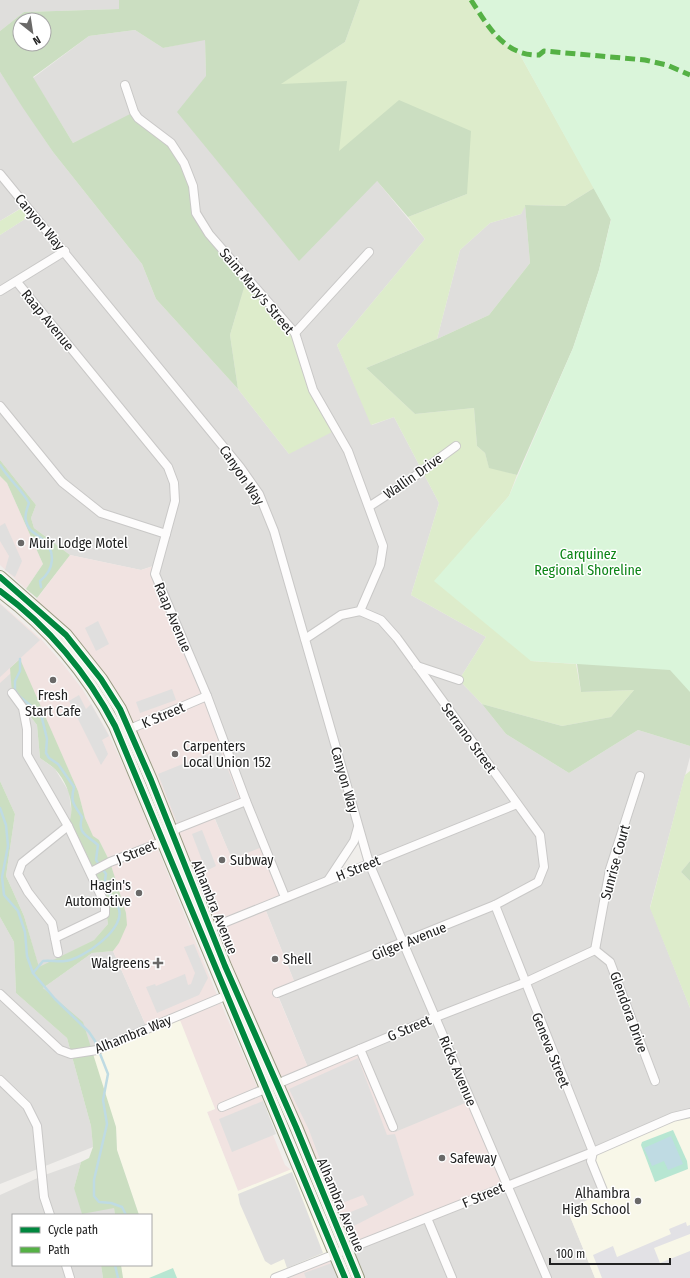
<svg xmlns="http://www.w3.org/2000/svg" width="690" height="1278" font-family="'Fira Sans Condensed',sans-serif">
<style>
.residential{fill:#dfdedc;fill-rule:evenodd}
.commercial{fill:#f1e3e1}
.education{fill:#f8f7e8}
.grass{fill:#ddeccb}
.forest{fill:#cbdec1;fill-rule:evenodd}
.park{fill:#daf5da}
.pitch{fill:#b7e6d2}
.parking{fill:#e0dfde}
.plaza{fill:#e2e1e5}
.water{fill:#bfdbe3}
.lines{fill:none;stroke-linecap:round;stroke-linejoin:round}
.stream{stroke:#bfdbe3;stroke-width:2.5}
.street-casing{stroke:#c9c8c7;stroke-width:10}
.secondary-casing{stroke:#999a82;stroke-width:14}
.street{stroke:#fdfcfc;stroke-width:8}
.secondary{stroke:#f4f4ed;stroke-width:12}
.quiet{stroke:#55b145;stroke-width:5;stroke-dasharray:10 5;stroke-linecap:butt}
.cycleway-casing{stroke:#fff;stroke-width:8}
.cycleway{stroke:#00873e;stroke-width:6}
.poi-dot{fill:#6a6968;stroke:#fff;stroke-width:1.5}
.labels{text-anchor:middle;stroke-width:3;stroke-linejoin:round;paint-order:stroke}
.street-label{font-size:14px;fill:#222;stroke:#fff}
.poi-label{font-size:14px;fill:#222;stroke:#fff;text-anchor:start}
.park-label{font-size:14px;fill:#0c8416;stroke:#fff}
</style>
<rect width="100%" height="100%" fill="#f0eeeb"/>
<g class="residential">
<polygon points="0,0 119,0 119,9 24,12 0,31"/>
<path d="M 135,30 L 163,48 L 205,39 L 206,76 L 377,181 L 425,239 L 337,345 L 372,425 L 394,417 L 439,503 L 411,595 L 486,637 L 459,680 L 482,704 L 506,734 L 569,773 L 638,730 L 690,746 L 690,757 L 650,907 L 690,1008 L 690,1113 L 604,1193 L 567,1209 L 595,1278 L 358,1278 L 346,1249 L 395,1132 L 309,1070 L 277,993 L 296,986 L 264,906 L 264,847 L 232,860 L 213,814 L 155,574 L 156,565 L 141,570 L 70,555 L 34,528 L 31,518 L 36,505 L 0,460 L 0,235 L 33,214 L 26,205 L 0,221 L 0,72 L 53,152 L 142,264 L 156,299 L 238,389 L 289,454 L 209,234 L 134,113 L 73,143 L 33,78 L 89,36 ZM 358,827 L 369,863 L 329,879 Z"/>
<polygon points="525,205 530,263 489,315 437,339 460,250 490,223 521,214"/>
<polygon points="10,668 23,708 37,725 40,758 55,769 69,792 72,817 105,904 108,924 94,940 39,968 24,916 6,876 15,814 0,781 0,677"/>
<polygon points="0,917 14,942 16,993 67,1038 91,1126 93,1147 0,1184"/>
<polygon points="113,951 147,1028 91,1052 43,988 92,953"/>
<polygon points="81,1162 74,1188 114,1207 115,1215 13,1215 13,1265 101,1265 103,1278 0,1278 0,1195 42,1176"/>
</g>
<g class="commercial">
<polygon points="0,476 7,483 43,564 26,589 0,565"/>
<polygon points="70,555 141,570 157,565 155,574 246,801 213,815 232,859 265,846 285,897 264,906 296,986 277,994 309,1070 360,1049 395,1132 470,1101 507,1185 346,1249 120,709 33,604"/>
<polygon points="0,603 41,639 63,664 83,690 107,731 127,773 215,990 267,1110 267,1120 285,1165 291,1170 238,1191 207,1112 215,1109 182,1027 147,1028 113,951 119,943 125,913 110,862 99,840 93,837 85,818 78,791 21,664 0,683"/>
<polygon points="335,1254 345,1278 290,1278 288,1273"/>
</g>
<g class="education">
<polygon points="178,1015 215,1109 207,1112 238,1191 299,1166 335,1254 275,1278 123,1278 121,1265 151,1265 151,1215 139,1215 117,1150 116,1127 91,1052"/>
<polygon points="690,1113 690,1278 595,1278 567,1209 604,1193 591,1161 593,1152"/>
</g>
<g class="grass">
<path d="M 360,0 L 471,0 C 486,23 495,39 519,53 L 594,188 L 565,206 L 526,205 L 521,214 L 490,223 L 460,250 L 437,339 L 366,368 L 415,414 L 474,408 L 477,446 L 485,453 L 489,467 L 517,475 L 509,496 L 480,529 L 531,661 L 576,664 L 581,692 L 634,690 L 611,717 L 562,726 L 482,704 L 459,680 L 486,637 L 411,595 L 439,503 L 394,417 L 371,425 L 337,345 L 425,239 L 408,217 L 467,194 L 339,151 L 280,84 L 345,42 Z"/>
<polygon points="27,205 33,214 0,235 0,221"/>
<polygon points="247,277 295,333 313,390 336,430 289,454 238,389 230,335"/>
<polygon points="690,771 690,861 681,872 690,881 690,1008 650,908 685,775"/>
</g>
<g class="forest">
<path d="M 119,0 L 360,0 L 345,42 L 281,84 L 347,81 L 339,151 L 399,100 L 471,131 L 467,194 L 408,217 L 377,181 L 299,261 L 177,112 L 206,76 L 205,40 L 163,48 L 135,30 L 89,36 L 33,77 L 73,143 L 134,112 L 171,143 L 184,163 L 196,213 L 247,277 L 230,335 L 238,389 L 156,299 L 142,264 L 53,152 L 23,108 L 0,72 L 0,31 L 24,12 L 119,9 ZM 20,20 L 44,20 L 44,44 L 20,44 Z"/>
<polygon points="594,188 611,219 599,270 573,348 517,475 489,468 485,453 477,446 474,408 415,414 366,368 437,339 489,315 530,263 525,205 565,206"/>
<polygon points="0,460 36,505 31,518 34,528 70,555 37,598 26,589 43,564 7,483 0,476"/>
<polygon points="690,501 690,746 638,730 569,773 506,734 482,704 562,726 611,717 634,690 581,692 576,657"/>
<path d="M 20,659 L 78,791 L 85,818 L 93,836 L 99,840 L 110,862 L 126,913 L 127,925 L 119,943 L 113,951 L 92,953 L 43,988 L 83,1022 L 116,1127 L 117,1150 L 139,1215 L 115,1215 L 114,1208 L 82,1214 L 74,1188 L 81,1162 L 89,1158 L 93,1147 L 91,1126 L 67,1038 L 16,993 L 14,942 L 0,917 L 0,781 L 15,814 L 6,876 L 24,916 L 39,967 L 94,940 L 108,924 L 105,904 L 68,826 C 76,808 69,784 55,769 C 51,765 45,762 40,758 L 37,725 L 12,693 L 10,668 Z"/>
<polygon points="690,861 690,881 681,872"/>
<polygon points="101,1265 121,1265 123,1278 103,1278"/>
</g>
<path class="park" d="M 471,0 L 690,0 L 690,692 L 670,670 L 531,661 L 434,581 L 509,496 L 573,348 L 599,270 L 611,220 L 519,53 C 494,38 486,24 471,0 Z"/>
<g class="pitch">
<polygon points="673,1130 687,1161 688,1169 655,1182 641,1145 642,1142"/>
<polygon points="173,1268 177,1278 149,1278"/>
</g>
<g class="parking">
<polygon points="5,523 22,561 15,577 5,570 9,556 0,541 0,526"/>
<polygon points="0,604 40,640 0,677"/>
<polygon points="98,621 109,644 96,651 85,628"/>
<polygon points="172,689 176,700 140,713 136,702"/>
<polygon points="79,695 86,709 91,704 109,736 102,740 108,754 101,765 69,701"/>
<polygon points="220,749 239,798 177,823 158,774"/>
<polygon points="202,830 216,866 206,871 192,834"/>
<polygon points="194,944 208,978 199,995 157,1013 146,987 155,984 156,986 185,974 188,985 191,984 195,973 184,947"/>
<polygon points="358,1058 387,1135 395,1134 414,1195 350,1228 343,1215 368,1205 363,1195 337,1205 309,1130 289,1089"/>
<polygon points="263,1101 276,1134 232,1152 219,1119"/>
<polygon points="292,1172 323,1253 287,1268 284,1259 271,1265 265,1261 240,1204 238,1194"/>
<polygon points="332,1263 338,1278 306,1278 304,1273"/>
</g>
<polygon class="plaza" points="686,1222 687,1226 690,1225 690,1234 654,1248 660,1263 690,1251 690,1278 602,1278 593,1255 613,1246 617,1257 671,1234 669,1229"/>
<polygon class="water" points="671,1136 683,1164 668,1170 664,1161 652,1166 644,1148"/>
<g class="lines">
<g class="stream">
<path d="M 0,465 C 9,480 20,487 29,503 C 27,509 24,515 26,521 C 29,532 34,532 42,539 C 57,551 54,570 40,581 L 41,587"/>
<path d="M 20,659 L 20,671 L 15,681 L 15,690 L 19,696 L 41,714 L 47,739 L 46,753 L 49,758 L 58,764 L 74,787 C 70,803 74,804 82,817 C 77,834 87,835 98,845 L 96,860 L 106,874 C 102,892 111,893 118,907 C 129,927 82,960 65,961 C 58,962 50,960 43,961 L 33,973"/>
<polyline points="0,808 6,825 8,846 2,877 4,895 18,911 25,932 27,956 33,973 55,999 89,1032 95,1041 108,1074 103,1100 107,1124 94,1180 94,1196 99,1202 111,1203 122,1207 126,1215"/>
<polyline points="115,1265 118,1278"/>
</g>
<g class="street-casing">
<g id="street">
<polyline points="125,85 134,112 138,118 171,143 184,163 193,186 196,213 209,234 295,333 313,390 348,451 383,546 380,565 360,611 341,615 305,639"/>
<polyline points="0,174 240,467 259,494 274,531 369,863 547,1278"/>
<polyline points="17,282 168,467 174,483 175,501 155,574 207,696 246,801 285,897"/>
<polyline points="0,291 65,251"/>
<polyline points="295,333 369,252"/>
<polyline points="0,406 62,482 101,513 166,534"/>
<polyline points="370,506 407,482 456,446"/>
<polyline points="417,666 459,680"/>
<polyline points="12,693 23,708 27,729 27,755 68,826 105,904 105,914 55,938"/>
<polyline points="125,731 207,696"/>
<polyline points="91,872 110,862 157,844 178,828 246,801"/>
<polyline points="329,879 354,841 358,827"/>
<polyline points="495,905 593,1152 591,1161 604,1193"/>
<polyline points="206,930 517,804"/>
<polyline points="595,950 610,869 640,776"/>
<polyline points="595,950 610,962 655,1081"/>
<polyline points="58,953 52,923 28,892 18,874 22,863 68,826"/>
<polyline points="277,993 495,905 538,882 544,867 540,835 397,638 381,620 360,611"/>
<polyline points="0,994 60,1050 71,1054 97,1050 230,994"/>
<polyline points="360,1049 393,1127"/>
<polyline points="0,1080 27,1106 37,1126 44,1197 50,1215"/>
<polyline points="222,1107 436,1017 524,983 595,950"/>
<polyline points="427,1218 452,1278"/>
<polyline points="66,1265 70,1278"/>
<polyline points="275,1278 593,1152 673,1117 690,1113"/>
</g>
</g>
<g class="secondary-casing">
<g id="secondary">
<polyline points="0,577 66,635 101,679 120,709 151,780 225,966 296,1127 358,1278"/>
<path d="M 0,591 C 48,626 88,674 115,726 L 345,1278"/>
</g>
</g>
<use href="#street" class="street"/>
<use href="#secondary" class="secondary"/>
<path class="quiet" d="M 471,0 C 488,26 504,56 539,55 L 544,51 L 645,60 L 667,65 L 690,75"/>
<g class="cycleway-casing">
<g id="cycleway">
<polyline points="0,577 66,635 101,679 120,709 151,780 225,966 296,1127 358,1278"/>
<path d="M 0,591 C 48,626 88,674 115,726 L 345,1278"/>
</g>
</g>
<use href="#cycleway" class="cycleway"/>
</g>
<g class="poi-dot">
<circle cx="21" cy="543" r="4"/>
<circle cx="53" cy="680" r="4"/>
<circle cx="175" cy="754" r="4"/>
<circle cx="222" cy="860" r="4"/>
<circle cx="139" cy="893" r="4"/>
<circle cx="275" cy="959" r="4"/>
<path d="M156 957h4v4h4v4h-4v4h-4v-4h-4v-4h4z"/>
<circle cx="442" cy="1158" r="4"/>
<circle cx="638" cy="1201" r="4"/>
</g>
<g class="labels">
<g class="street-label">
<text transform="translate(40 222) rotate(50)" y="5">Canyon Way</text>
<text transform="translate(257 291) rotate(50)" y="5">Saint Mary's Street</text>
<text transform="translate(48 320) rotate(51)" y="5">Raap Avenue</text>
<text transform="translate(242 475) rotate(56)" y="5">Canyon Way</text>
<text transform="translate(413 476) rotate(-35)" y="5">Wallin Drive</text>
<text transform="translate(173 617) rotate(67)" y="5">Raap Avenue</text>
<text transform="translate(163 715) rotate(-23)" y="5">K Street</text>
<text transform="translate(469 738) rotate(54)" y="5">Serrano Street</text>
<text transform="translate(345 780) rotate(74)" y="5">Canyon Way</text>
<text transform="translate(136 852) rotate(-23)" y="5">J Street</text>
<text transform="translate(615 862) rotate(-75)" y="5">Sunrise Court</text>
<text transform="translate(358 868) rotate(-22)" y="5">H Street</text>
<text transform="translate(215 907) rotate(68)" y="5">Alhambra Avenue</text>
<text transform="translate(409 941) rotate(-22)" y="5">Gilger Avenue</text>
<text transform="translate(629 1012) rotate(70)" y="5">Glendora Drive</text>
<text transform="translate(409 1028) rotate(-23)" y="5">G Street</text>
<text transform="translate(133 1034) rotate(-22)" y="5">Alhambra Way</text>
<text transform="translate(551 1050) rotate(68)" y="5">Geneva Street</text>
<text transform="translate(458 1071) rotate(67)" y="5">Ricks Avenue</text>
<text transform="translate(483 1195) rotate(-23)" y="5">F Street</text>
<text transform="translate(341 1205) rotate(67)" y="5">Alhambra Avenue</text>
</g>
<g class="poi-label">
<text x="29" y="548">Muir Lodge Motel</text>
<text x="53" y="700" text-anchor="middle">Fresh<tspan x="53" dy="16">Start Cafe</tspan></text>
<text x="183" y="751">Carpenters<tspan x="183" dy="16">Local Union 152</tspan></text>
<text x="230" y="865">Subway</text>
<text x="131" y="890" text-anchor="end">Hagin's<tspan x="131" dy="16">Automotive</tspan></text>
<text x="283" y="964">Shell</text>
<text x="150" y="968" text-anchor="end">Walgreens</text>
<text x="450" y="1163">Safeway</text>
<text x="630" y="1198" text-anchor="end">Alhambra<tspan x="630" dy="16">High School</tspan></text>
</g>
<g class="park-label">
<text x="588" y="559">Carquinez<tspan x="588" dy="16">Regional Shoreline</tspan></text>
</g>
</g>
<rect x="12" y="1214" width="140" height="52" fill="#ffffff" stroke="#a7a7a7"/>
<rect x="20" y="1227" width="20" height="6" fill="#00873e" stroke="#a7a7a7"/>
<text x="48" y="1234" font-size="12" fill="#222222">Cycle path</text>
<rect x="20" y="1247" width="20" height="6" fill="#55b145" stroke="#a7a7a7"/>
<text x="48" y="1254" font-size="12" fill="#222222">Path</text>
<g transform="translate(32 32) rotate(150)"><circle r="19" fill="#ffffff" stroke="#a7a7a7"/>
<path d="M0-3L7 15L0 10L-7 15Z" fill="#6a6968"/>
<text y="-6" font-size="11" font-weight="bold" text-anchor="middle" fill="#222222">N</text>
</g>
<path d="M550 1258v6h120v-6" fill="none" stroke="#222222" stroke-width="2"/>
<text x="556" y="1258" font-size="12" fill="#222222" stroke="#ffffff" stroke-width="3" paint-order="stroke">100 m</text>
</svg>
